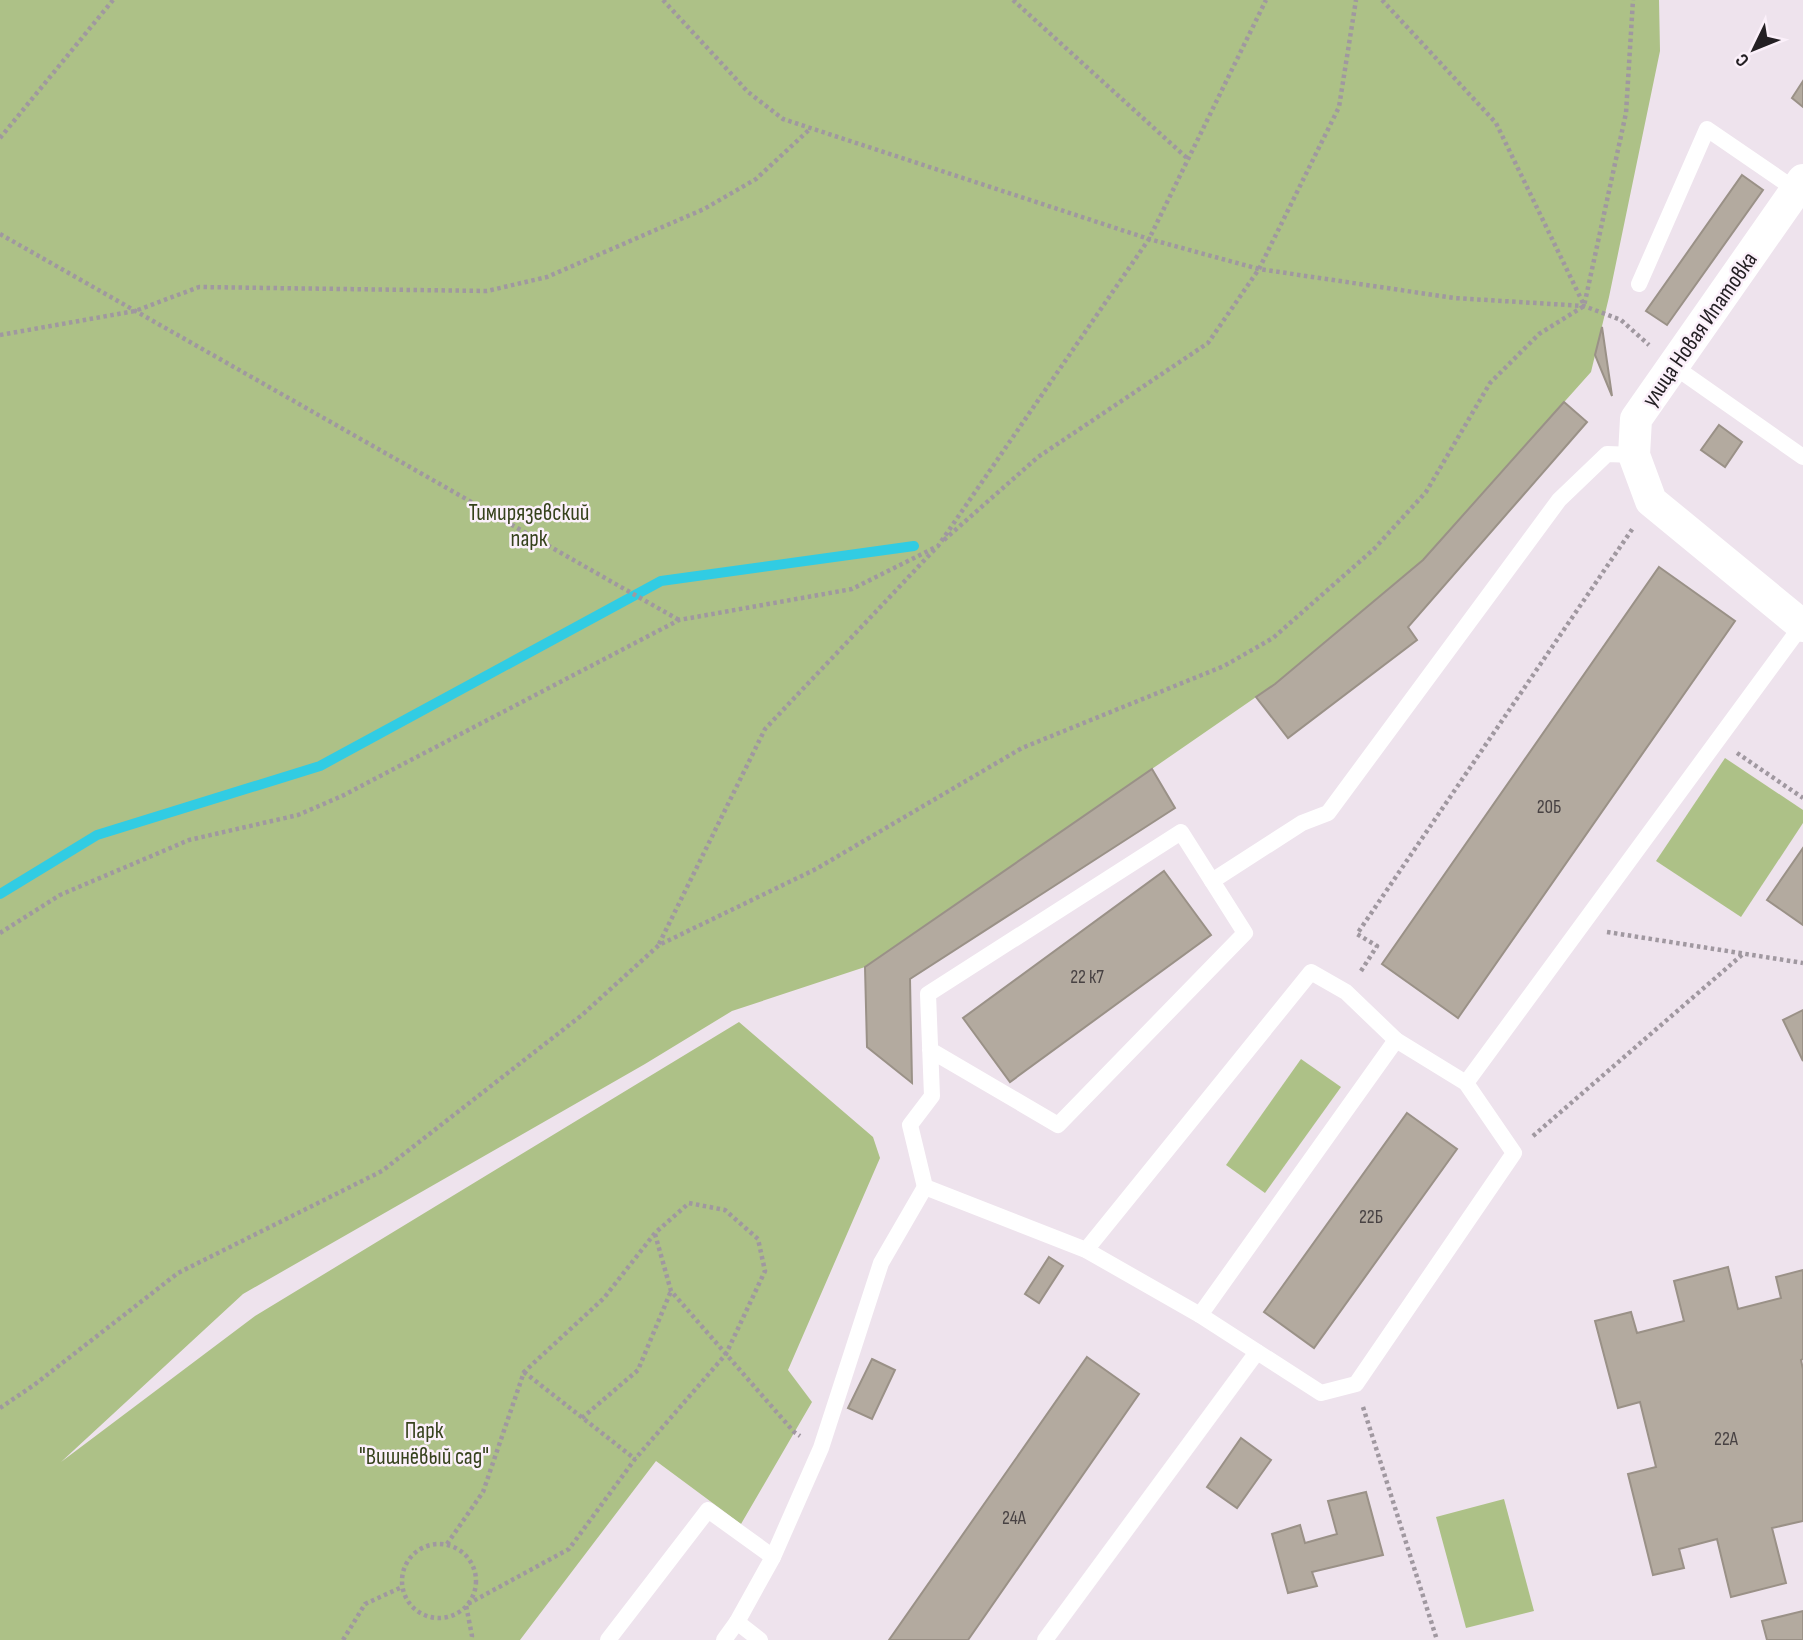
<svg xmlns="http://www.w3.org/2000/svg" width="1803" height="1640" font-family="'Sofia Sans Condensed',sans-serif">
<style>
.green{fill:#adc187}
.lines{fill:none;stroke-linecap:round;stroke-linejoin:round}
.stream{stroke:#31cce3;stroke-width:10}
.building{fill:#b3aa9f;stroke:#9a9187;stroke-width:2}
.path{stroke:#a098a0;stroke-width:4.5;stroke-dasharray:3.5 3.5;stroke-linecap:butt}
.lane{stroke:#fff;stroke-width:16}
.street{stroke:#fff;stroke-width:32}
.labels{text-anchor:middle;stroke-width:5;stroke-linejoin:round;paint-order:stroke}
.number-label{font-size:19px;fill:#484243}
.street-label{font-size:23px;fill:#242024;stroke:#fbf0fa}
.park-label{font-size:23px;fill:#36421c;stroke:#fbf0fa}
</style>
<rect width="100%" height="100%" fill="#eee3ed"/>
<g class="green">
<polygon points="0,0 1659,0 1660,51 1609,297 1591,372 1423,560 1275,684 865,967 732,1011 645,1064 243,1294 61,1462 255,1316 739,1022 873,1137 880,1158 788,1370 812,1402 741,1524 656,1461 520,1640 0,1640"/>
<polygon points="1725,758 1803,810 1803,823 1741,917 1656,861"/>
<polygon points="1301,1059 1341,1087 1265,1193 1226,1165"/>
<polygon points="1504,1499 1534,1611 1466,1628 1436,1517"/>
</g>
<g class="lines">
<polyline class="stream" points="0,894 97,835 320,766 661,581 914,546"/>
</g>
<g class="building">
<polygon points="1803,81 1803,107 1792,98"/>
<polygon points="1742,175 1763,190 1667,325 1646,311"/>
<polygon points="1602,327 1612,396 1595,355"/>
<polygon points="1564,402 1587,422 1408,627 1417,640 1288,738 1256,697 1275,684 1423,560"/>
<polygon points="1719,425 1742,442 1725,467 1701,450"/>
<polygon points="1659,567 1735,621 1458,1018 1382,964"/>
<polygon points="1152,769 1175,808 910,979 912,1083 867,1047 865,967"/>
<polygon points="1803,848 1803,925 1767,900"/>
<polygon points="1164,871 1211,935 1010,1082 963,1018"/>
<polygon points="1803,1010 1803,1061 1783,1020"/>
<polygon points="1407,1113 1457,1149 1314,1348 1264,1312"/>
<polygon points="1049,1257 1063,1266 1039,1303 1025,1294"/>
<polygon points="1728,1267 1738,1309 1781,1298 1776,1277 1803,1270 1803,1359 1801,1360 1803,1369 1803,1521 1772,1528 1786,1583 1731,1597 1717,1539 1679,1549 1684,1568 1653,1575 1628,1474 1656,1467 1640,1402 1618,1408 1595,1321 1631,1312 1637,1333 1684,1321 1674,1281"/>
<polygon points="1087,1357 1139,1394 968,1640 889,1640"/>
<polygon points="872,1359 895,1370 872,1419 848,1408"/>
<polygon points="1241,1438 1271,1460 1237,1508 1207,1487"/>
<polygon points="1366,1492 1383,1555 1312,1572 1317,1586 1288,1593 1272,1534 1300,1525 1305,1543 1337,1534 1328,1501"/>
<polygon points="1803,1611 1803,1640 1767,1640 1762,1621"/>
</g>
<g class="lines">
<g class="path">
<polyline points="663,0 748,92 783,119 1149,239 1259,269 1454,298 1584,306 1621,320 1649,345"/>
<polyline points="1013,0 1188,159"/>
<polyline points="1382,0 1496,123 1584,305"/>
<polyline points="0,138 113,0"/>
<polyline points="0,234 679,620"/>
<polyline points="0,335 135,311 199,287 487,291 547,277 704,209 756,179 811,128"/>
<polyline points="944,540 1038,457 1208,343 1259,269 1339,107 1356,0"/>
<polyline points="1737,753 1803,798"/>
<polyline points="1607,932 1803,963"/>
<polyline points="0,933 60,895 189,840 298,815 342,796 679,620 852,589 938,546 1149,239 1266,0"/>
<polyline points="659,944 765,729 935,549"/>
<polyline points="1361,971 1377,946 1357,934 1633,528"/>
<polyline points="1533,1136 1743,954"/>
<polyline points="655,1234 671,1291 794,1432 800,1436"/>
<polyline points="524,1372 635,1459"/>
<polyline points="1363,1407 1437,1640"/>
<polyline points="0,1408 34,1385 178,1273 382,1171 582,1015 659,945 816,869 1022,748 1224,666 1273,638 1374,549 1426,492 1490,383 1539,334 1584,306 1626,113 1633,0"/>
<polyline points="582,1418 638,1370 671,1291"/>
<polyline points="447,1544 483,1492 524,1372 604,1298 655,1233 689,1203 725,1210 758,1239 765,1271 726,1354 635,1459 569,1549 466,1605 472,1636 471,1640"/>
<circle cx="439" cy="1581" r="37"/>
<polyline points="343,1640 365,1604 402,1587"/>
</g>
<g class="lane">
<polyline points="1639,284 1707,129 1796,190"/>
<polyline points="1672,365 1803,457"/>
<polyline points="1212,881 1302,823 1328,813 1559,500 1607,454 1634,455"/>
<polyline points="1466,1083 1396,1040 1200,1315 1321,1393 1356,1384 1514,1153 1466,1083 1802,625"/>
<polyline points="925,1187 910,1125 932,1096 928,994 1181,832 1245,933 1058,1125 930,1050"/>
<polyline points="1086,1250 1311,972 1346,992 1396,1040"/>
<polyline points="737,1622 773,1557 821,1448 881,1263 925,1187 1086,1250 1200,1315"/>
<polyline points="608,1640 708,1510 773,1557"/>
<polyline points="724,1640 737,1622 760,1640"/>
<polyline points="1045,1640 1257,1352"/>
</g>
<polyline class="street" points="1803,180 1636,419 1634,455 1651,501 1803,626"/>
</g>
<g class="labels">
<g class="number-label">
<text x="1549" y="813">20Б</text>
<text x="1087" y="983">22 к7</text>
<text x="1371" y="1223">22Б</text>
<text x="1726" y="1445">22А</text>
<text x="1014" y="1524">24А</text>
</g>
<g class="street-label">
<text transform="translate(1699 329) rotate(-55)" y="8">улица Новая Ипатовка</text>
</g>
<g class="park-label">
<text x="529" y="520">Тимирязевский<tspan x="529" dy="26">парк</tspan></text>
<text x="424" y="1438">Парк<tspan x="424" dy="26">"Вишнёвый сад"</tspan></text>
</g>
</g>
<g transform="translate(1754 49) rotate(227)" stroke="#fbf0fa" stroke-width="5" paint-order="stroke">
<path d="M0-5L12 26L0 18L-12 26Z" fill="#242024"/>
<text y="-10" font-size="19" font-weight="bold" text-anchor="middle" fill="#242024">С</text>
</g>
</svg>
